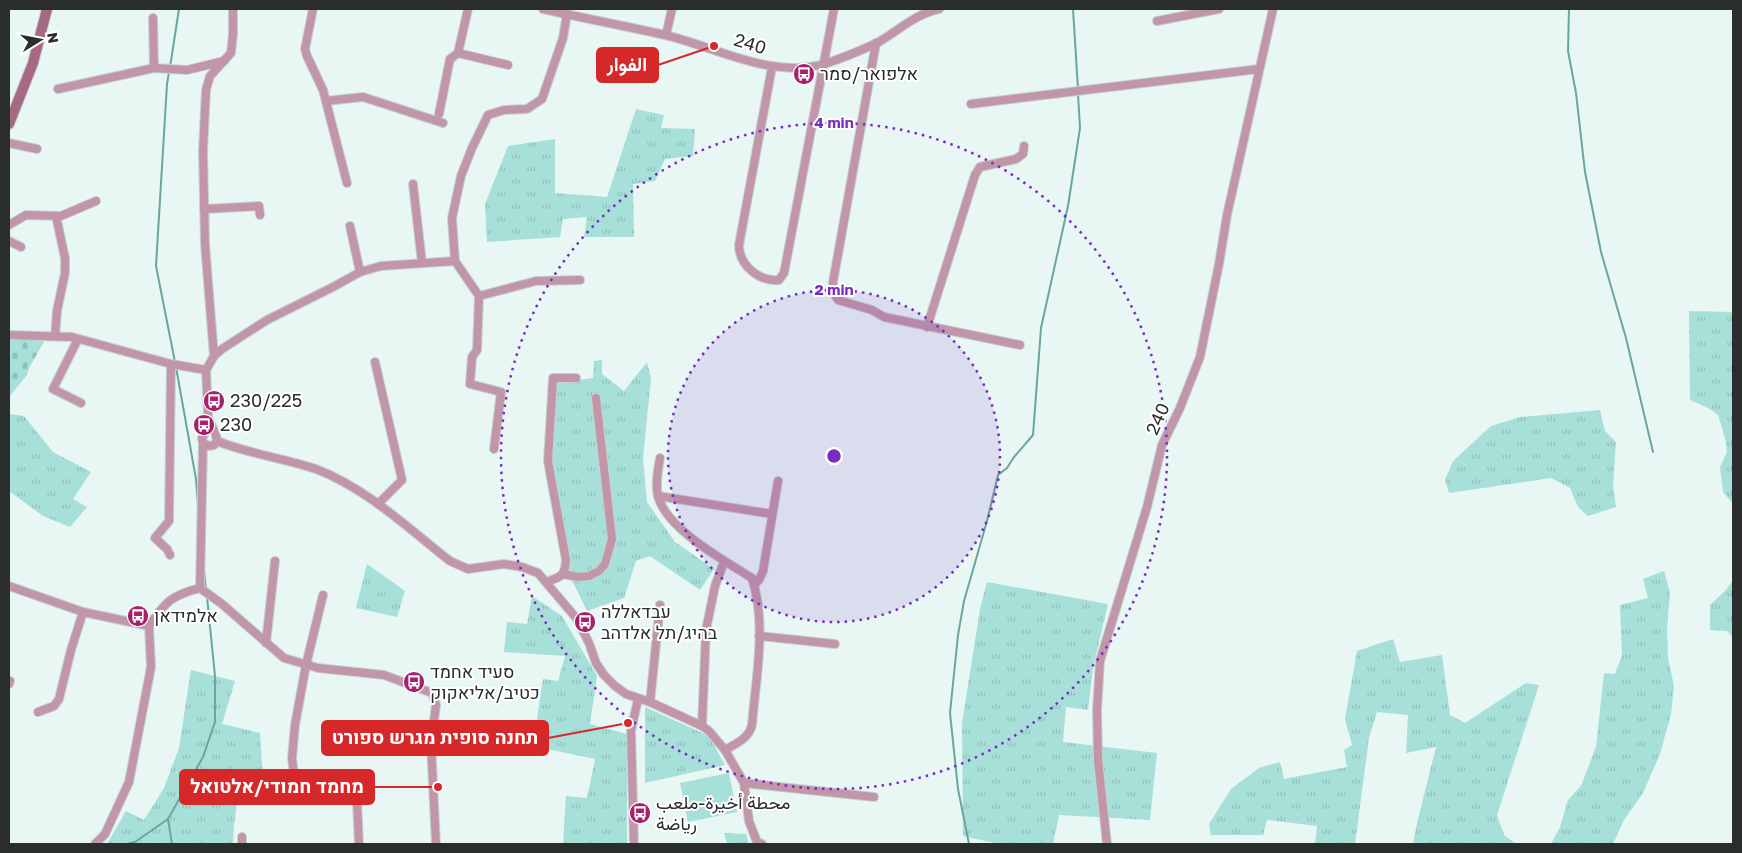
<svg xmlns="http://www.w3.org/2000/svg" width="1742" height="853" font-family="'Golos Text',Vazirmatn,Heebo,sans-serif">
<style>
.grass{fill:url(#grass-tufts)}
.cemetery{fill:url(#cemetery-stones)}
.pitch{fill:#a7e0d9}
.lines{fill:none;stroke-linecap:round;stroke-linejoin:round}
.stream{stroke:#68a7a0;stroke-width:2}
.minor-casing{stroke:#c6d2d0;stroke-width:10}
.secondary-casing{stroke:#c6d2d0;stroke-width:12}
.minor{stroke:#c196a8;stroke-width:8}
.secondary{stroke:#a66984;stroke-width:10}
.ring{fill:none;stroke:#7b2cbf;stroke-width:2.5;stroke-dasharray:2.5 5}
.labels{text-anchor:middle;stroke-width:4;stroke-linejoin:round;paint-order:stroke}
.street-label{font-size:18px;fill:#292e2d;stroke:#fff}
.poi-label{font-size:18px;fill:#292e2d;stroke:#fff;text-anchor:start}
.centre{fill:#7b2cbf;stroke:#fff;stroke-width:2.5}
.ring-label{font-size:15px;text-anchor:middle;font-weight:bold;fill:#7b2cbf;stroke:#fff;stroke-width:4;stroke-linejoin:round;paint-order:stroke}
.leader{fill:none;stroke:#d62828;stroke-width:2}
.callout-dot{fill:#d62828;stroke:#fff;stroke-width:2}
.callout{fill:#d62828;stroke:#d62828;stroke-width:2}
.callout-label{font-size:19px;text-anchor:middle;font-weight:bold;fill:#fff}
</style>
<defs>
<pattern id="grass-tufts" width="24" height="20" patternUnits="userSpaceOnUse" patternTransform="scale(1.25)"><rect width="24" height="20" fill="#a7e0d9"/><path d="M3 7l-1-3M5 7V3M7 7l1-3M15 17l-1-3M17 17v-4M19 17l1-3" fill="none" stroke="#90c0bb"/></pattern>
<pattern id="cemetery-stones" width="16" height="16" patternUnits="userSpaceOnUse" patternTransform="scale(1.25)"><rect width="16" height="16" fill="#a7e0d9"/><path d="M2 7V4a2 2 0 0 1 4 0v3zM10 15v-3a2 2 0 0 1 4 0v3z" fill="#90c0bb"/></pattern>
</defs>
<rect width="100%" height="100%" fill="#e8f6f4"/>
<g class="grass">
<polygon points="636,109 664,115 661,128 695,129 693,156 665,159 655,181 633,184 634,237 584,237 587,217 563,219 560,237 487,242 485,204 508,146 555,139 555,193 607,197"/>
<polygon points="1689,311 1733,312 1733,504 1723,492 1720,467 1727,452 1725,438 1718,415 1708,408 1690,400"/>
<polygon points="602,360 602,374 624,391 647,362 651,378 643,458 647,502 675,542 714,569 700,590 650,556 636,561 624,598 587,611 569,574 548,454 554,383 593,378 594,361"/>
<polygon points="1600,410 1605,431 1616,442 1613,485 1616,507 1588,516 1578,507 1570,488 1551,478 1449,493 1445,480 1453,461 1491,426 1520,417"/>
<polygon points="9,414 24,416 53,452 91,472 73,499 87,507 70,527 43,516 9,491"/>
<polygon points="367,564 405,591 397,617 356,608"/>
<polygon points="1664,571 1670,593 1667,628 1668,658 1674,686 1671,714 1660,754 1643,793 1624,820 1613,844 1551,844 1560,827 1568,800 1581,786 1596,747 1604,673 1615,674 1622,655 1620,605 1648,598 1643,579"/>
<polygon points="1733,580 1733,637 1727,631 1710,630 1710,605 1725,591"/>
<polygon points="987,582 1108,604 1093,668 1088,710 1066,707 1063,742 1157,753 1150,820 1059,815 1053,844 999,844 963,836 962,723 980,609"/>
<polygon points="532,596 562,616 597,676 590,724 627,734 627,844 563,844 566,796 587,798 595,759 533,746 543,679 558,681 565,656 504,652 507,622 527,624"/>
<polygon points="1393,639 1400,662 1442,655 1450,715 1465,723 1526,683 1539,685 1497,815 1504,835 1516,844 1413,844 1417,823 1436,747 1406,753 1408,715 1377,712 1369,738 1355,844 1315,844 1317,826 1267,820 1263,835 1211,835 1209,824 1231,789 1259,768 1280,762 1284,779 1347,767 1344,750 1352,745 1345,719 1357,651"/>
<polygon points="191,670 235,681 222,724 260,733 263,778 240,778 234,825 233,844 107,844 126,811 144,820 164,788 179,748"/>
<polygon points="645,707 709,736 725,765 645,783"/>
<polygon points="724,833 746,834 749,844 727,844"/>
</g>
<polygon class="cemetery" points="9,340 45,340 29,368 27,375 9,397"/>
<polygon class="pitch" points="729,773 737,812 688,822 680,783"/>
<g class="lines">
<g class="stream">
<polyline points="1073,9 1078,89"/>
<polyline points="1569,9 1568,51 1576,93 1585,172 1601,252 1626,338 1653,452"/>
<polyline points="170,67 179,9"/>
<polyline points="169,72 167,84 156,266 175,362"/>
<polyline points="176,367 196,479 198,505"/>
<polyline points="204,570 206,590"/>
<polyline points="168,819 172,844"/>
<polyline points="126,844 135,842 168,819 203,757 215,722 215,676 207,597"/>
<polyline points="969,844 958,789 950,713 958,635 964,601 987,521 998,475 1007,468 1014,457 1033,435 1041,328 1068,206 1080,128 1078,94"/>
</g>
<g class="minor-casing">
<g id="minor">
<polyline points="313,9 305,49 307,56 323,90 347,183"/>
<path d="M 543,9 C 583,18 625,26 665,35 C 716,47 771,79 824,64 C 837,60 864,49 877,43 C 898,31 915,14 939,9"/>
<polyline points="567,14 563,38 542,99 527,109 504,110 488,115 472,148 461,176 452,218 455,261 479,296 536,281 580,280"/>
<polyline points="153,18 154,68"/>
<polyline points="1157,21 1219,9"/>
<polyline points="666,35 672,9"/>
<polyline points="876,43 833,282 833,292 838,300 872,310 884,317 1020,345"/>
<polyline points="458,53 508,65"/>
<path d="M 772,67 L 739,245 C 739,265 759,282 779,280 L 784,273 L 834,9"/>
<polyline points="58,89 154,68 187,70 224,61"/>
<polyline points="326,101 363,97 443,123"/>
<polyline points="971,104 1259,69"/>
<polyline points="439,114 450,59 458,53 468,9"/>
<polyline points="9,143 37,149"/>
<polyline points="413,184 422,263"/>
<polyline points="204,209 259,206 260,215"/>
<polyline points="9,225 26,215 61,216 96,201"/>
<polyline points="350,226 360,272"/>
<polyline points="9,241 21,247"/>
<polyline points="479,296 477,350 472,357 470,384 501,392 494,449"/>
<polyline points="927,327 975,175 980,167 1016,159 1023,154 1024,146"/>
<polyline points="9,335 72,337 171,364 206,370"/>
<polyline points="55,336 57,311 65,273 65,258 56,216"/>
<polyline points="78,339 53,389 81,403"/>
<polyline points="214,356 205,244 203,151 206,90 210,76 231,53 233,34 233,9"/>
<polyline points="375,362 402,480 378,504"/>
<path d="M 208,418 C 211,425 217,434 217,441"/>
<path d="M 217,441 C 249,454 283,458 316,469 C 366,488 408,528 450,561 L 468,569 L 504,564 L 522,567 L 538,573 L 577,619 L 589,643 L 596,663 L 604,675 L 615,686 L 626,694 L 650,702 L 702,726 L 709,731 L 725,750 L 744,783 L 749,821 L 757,842 L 762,844"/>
<polyline points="217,441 214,445 209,446 203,443 202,438 205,433 208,415 206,370 214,356 222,349 267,320 335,286 360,272 381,266 455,261"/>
<path d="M 660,458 C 658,470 655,484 658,496 C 666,529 725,561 752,578 C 767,625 756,676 752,725 C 749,738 737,743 725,750"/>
<polyline points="658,496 772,514"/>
<polyline points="170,555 167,549 155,538 169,521 171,364"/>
<polyline points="563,574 578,577 589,576 599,571 605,564 612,539 596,398"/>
<path d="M 546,582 C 560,577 565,577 566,560 L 548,461 L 553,378 L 576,378"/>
<polyline points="754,585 759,580 763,571 778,481"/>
<path d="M 9,586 L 83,612 L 149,626 C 165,602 172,595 200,588 L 222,604 L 284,658 L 318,668 L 384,675 L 432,693 L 436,705 L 431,744 L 436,844"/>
<polyline points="200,588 203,443"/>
<polyline points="759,636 835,644"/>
<polyline points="266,643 275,561"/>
<polyline points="9,684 10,681"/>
<polyline points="650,702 660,605"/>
<polyline points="38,712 54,706 59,699 71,650 83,612"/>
<polyline points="702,726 706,630 715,586 724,562"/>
<polyline points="374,728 407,735 431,744"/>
<polyline points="744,783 874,797"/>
<polyline points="296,793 292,758 295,725 306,665 323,595"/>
<polyline points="357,802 359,844"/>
<polyline points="242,837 242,844"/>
<polyline points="95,844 105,834 129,782 151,667 149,626"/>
<polyline points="634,844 631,731 638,699"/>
<polyline points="1107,844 1098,760 1097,710 1100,661 1147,507 1162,445 1180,408 1200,357 1219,264 1227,215 1273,9"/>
</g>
</g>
<g class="secondary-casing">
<polyline id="secondary" points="9,124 33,63 47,9"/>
</g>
<use href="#minor" class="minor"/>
<use href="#secondary" class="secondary"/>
</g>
<circle cx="834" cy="456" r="166" fill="#7b2cbf" fill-opacity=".12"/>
<g class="ring">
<circle cx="834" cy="456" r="166"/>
<circle cx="834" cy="456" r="333"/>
</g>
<defs>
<g id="bus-disc" transform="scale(1.125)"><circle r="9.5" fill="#a6216b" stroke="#fff"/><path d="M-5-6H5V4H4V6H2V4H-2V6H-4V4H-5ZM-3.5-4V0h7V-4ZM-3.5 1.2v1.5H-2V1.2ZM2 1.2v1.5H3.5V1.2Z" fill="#fff"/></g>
</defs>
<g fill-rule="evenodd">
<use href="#bus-disc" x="804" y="74"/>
<use href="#bus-disc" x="214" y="401"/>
<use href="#bus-disc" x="204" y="425"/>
<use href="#bus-disc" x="138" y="616"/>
<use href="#bus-disc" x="585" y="622"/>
<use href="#bus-disc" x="414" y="682"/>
<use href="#bus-disc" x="640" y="813"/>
</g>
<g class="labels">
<g class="street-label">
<text transform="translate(750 44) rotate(17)" y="6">240</text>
<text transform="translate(1158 419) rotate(-66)" y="6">240</text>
</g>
<g class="poi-label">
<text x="820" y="80">אלפואר/סמר</text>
<text x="230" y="407">230/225</text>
<text x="220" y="431">230</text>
<text x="601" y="618">עבדאללה<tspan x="601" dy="21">בהיג/תל אלדהב</tspan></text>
<text x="154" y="622">אלמידאן</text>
<text x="430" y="678">סעיד אחמד<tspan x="430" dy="21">כטיב/אליאקוק</tspan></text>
<text x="656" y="809">محطة أخيرة-ملعب<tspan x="656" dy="21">رياضة</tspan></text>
</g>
</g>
<circle cx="834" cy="456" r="8" class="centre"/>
<g class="ring-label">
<text x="834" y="128">4 min</text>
<text x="834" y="295">2 min</text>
</g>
<path class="leader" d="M714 46L658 65M628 723L548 738M438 787L374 787"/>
<g class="callout-dot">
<circle cx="714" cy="46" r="5"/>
<circle cx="628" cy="723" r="5"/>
<circle cx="438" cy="787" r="5"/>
</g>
<g class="callout">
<rect x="597" y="48" width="61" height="34" rx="5"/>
<rect x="322" y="721" width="226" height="34" rx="5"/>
<rect x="180" y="770" width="194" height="34" rx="5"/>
</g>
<g class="callout-label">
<text x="627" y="71">الفوار</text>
<text x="435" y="744">תחנה סופית מגרש ספורט</text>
<text x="277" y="793">מחמד חמודי/אלטואל</text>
</g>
<rect width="1742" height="853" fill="none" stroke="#292e2d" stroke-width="20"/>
<g transform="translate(40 40) rotate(80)" stroke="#ffffff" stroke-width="4" paint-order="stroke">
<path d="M0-4L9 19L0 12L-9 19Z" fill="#292e2d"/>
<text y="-8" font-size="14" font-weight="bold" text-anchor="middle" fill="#292e2d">N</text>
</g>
</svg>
